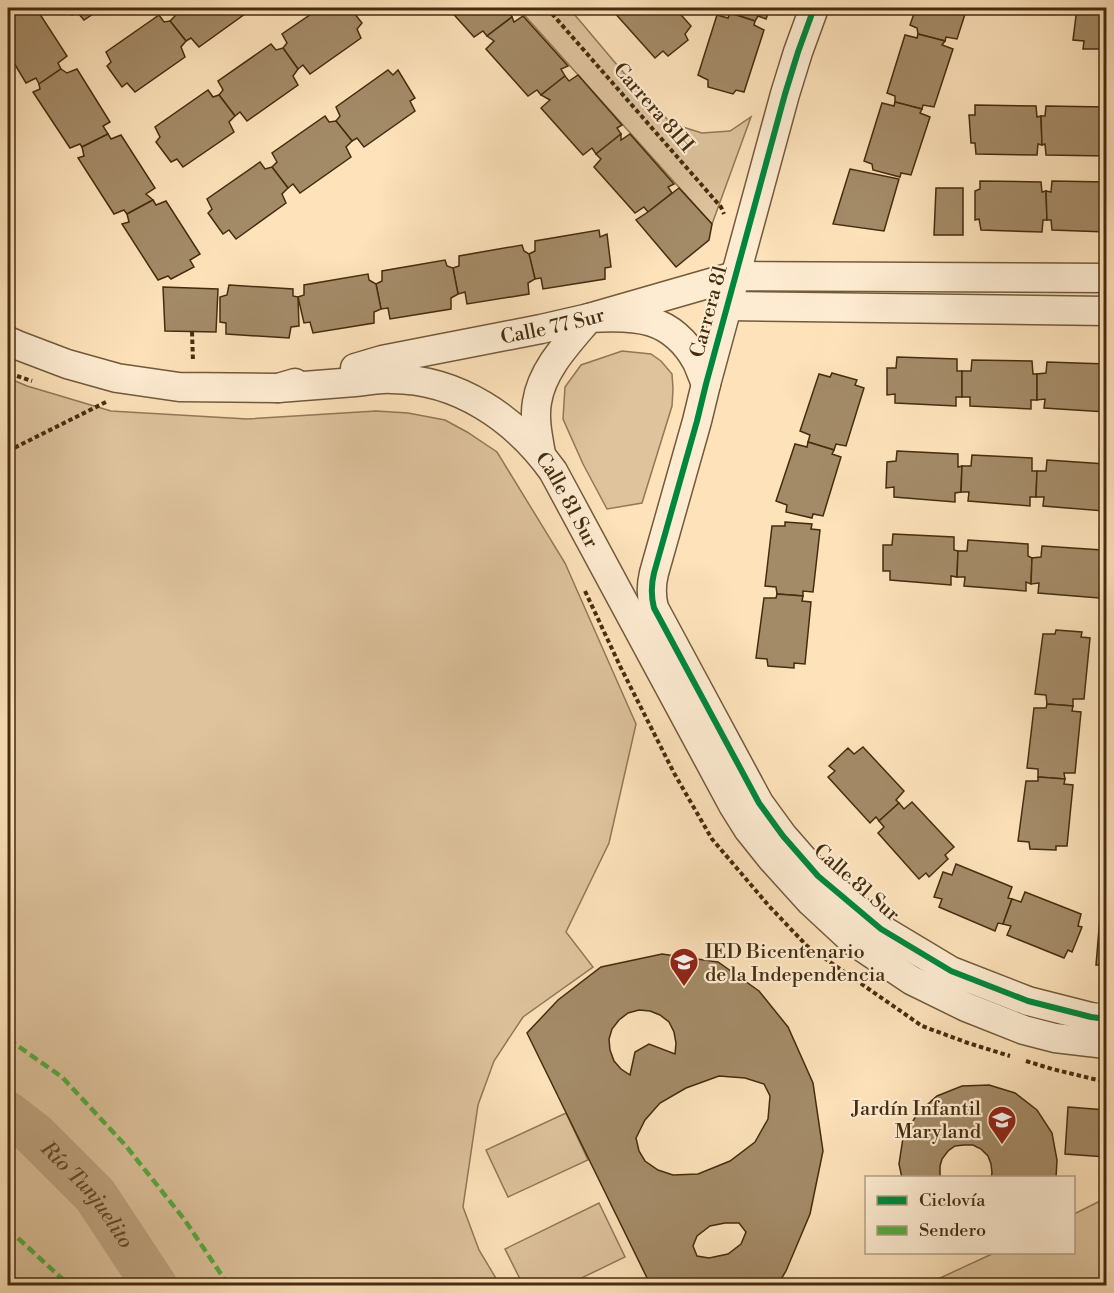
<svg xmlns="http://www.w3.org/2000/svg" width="1114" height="1293" font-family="'Libre Bodoni',serif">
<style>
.green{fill:#dec39d;stroke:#917856;stroke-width:1.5}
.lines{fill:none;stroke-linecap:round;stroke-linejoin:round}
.river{stroke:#bea480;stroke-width:45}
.building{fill:#a48b68;stroke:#442d0f;stroke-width:1.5;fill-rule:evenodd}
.tertiary-casing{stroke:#725a3a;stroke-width:31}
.path{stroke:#442d0f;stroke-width:4;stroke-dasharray:4.5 3;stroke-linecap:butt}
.tertiary{stroke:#feecd2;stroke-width:28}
.quiet{stroke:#56ab41;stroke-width:4.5;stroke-dasharray:9 4.5;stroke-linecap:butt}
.cycleway-casing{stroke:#feecd2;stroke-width:10}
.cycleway{stroke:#00873e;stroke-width:6}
.labels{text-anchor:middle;stroke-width:4.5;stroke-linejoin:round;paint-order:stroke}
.street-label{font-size:20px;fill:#442d0f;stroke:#feecd2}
.poi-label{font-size:20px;fill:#442d0f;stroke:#feecd2;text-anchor:start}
.water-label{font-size:21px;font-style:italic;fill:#624b2b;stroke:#feecd2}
</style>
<rect width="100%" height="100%" fill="#fde2ba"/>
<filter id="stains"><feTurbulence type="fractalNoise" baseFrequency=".00333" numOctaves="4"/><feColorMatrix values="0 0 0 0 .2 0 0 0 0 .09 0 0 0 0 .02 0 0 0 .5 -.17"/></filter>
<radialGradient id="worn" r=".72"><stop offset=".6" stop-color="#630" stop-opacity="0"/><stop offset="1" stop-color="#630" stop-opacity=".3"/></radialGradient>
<g class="green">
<polygon points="518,8 569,8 650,104 673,124 702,133 730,131 751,117 712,224"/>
<polygon points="622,351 651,354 661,361 672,374 673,389 672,406 642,503 607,509 583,464 563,419 565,387 581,365"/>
<polygon points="8,378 27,386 111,411 247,419 376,411 408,413 445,420 467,432 497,452 565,563 636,724 609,843 566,932 593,967 523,1017 494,1061 478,1105 463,1207 479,1250 500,1285 8,1285"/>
<polygon points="566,1113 588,1160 508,1197 486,1150"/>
<polygon points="1106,1198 1106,1280 1097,1285 925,1285 994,1253 1074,1252 1074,1214"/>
<polygon points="599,1203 625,1257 567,1285 523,1285 505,1249"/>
</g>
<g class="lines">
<path class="river" id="s1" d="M 8,1114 L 34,1134 L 95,1195 L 155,1286"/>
</g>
<g class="building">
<polygon points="11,8 36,8 67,56 58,63 61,69 39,84 36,78 26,83 8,53 8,9"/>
<polygon points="66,8 102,8 84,20 77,12 72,15"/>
<polygon points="170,8 247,8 249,11 199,47 191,38 186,41 170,21 175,16"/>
<polygon points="320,8 350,8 362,23 357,29 361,38 310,74 303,65 298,69 283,48 287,43 282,34"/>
<polygon points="448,8 513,8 508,10 512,17 487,36 483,31 474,37"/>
<polygon points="616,8 675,8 691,26 685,34 688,40 668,56 663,51 655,58 613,11"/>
<polygon points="730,8 770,8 766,19 758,16 755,21 730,13"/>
<polygon points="916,8 967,8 957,39 946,37 945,41 918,34 917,28 910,25"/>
<polygon points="1077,8 1106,8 1106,49 1083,49 1084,41 1073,40"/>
<polygon points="730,13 755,21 754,25 764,30 744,92 736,90 733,94 708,87 708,80 698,75 717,15 728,18"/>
<polygon points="159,15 164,22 170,21 186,41 181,47 185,57 135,92 127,83 122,87 107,66 111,62 106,52"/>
<polygon points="523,16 568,66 561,69 565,76 541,95 537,90 528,96 486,49 494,41 487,36 512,17 514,22"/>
<polygon points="918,34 945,41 942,45 953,49 934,107 923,105 922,109 895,102 895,96 887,93 905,35 917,38"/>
<polygon points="271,44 276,50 283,48 298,69 293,76 298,85 247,121 240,112 235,116 219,95 223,90 218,81"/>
<polygon points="61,69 67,73 77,69 110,122 103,126 108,134 82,147 80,144 70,148 33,92 40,89 39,84"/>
<polygon points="388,70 393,75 398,70 415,98 410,101 415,111 364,147 357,138 352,141 336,121 340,116 336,107"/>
<polygon points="578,75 622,125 617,128 621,134 596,154 592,148 583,155 541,108 550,100 541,95 565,76 569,81"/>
<polygon points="208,90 213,97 219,95 235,116 229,122 234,132 183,167 177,159 171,162 156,142 160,137 155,127"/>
<polygon points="895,102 922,109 920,113 930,117 911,175 901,173 900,177 873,170 872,164 864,161 882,103 894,106"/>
<polygon points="975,105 1036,106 1037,117 1041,116 1042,145 1038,144 1037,155 976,154 975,143 971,143 969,115 975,115"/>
<polygon points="1046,106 1106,107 1106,156 1046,155 1045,144 1042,145 1041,116 1045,116"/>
<polygon points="325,116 329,122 336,121 352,141 346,147 351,157 300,193 293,184 288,188 272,167 277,162 272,153"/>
<polygon points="108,134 111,139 121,135 155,188 146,194 153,200 127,214 124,210 114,214 78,158 84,156 82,147"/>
<polygon points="621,134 621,140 630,134 674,184 668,187 672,193 648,212 644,207 635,213 594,167 601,159 596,154"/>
<polygon points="260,162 265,169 272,167 288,188 282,194 286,203 236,239 229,230 223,234 208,213 212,209 207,199"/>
<polygon points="850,169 899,179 884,231 833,224"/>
<polygon points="980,181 1041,182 1042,192 1046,191 1047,220 1043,220 1042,232 981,230 979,219 975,220 975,191 980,189"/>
<polygon points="1052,181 1106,182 1106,232 1052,230 1051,220 1047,220 1046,191 1051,192"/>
<polygon points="679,188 712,224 709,240 676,267 636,220 648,212"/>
<polygon points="936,188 963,188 963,235 934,235"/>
<polygon points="153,200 156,205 166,201 200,254 190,260 194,267 171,279 168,276 158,280 122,224 129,222 127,214"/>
<polygon points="599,230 600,237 607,234 611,267 605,268 605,279 543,289 541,278 535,279 529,254 535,251 535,241"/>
<polygon points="522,245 524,251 529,254 535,279 528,283 529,294 467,304 465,292 458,294 453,268 459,266 459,256"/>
<polygon points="445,260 447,266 453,268 458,294 451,298 451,309 390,319 388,308 381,309 376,284 382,281 382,271"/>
<polygon points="368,274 369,280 376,284 381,309 374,312 374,323 313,333 310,322 304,323 298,297 304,295 304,285"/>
<polygon points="229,285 293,289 293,296 298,297 299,326 291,327 289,338 226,334 226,323 220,322 220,297 227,295"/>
<polygon points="163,287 218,289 216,332 165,331"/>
<polygon points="897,357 957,359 957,371 962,371 962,397 956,397 956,406 895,403 895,394 887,395 887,368 896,368"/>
<polygon points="972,360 1032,361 1033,374 1037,374 1037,400 1031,400 1031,409 970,406 970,397 962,397 962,371 971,371"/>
<polygon points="1047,362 1106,364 1106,412 1044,408 1045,399 1037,400 1037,374 1046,373"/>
<polygon points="832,373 857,380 855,385 864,388 846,446 836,444 834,450 808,442 810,435 800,431 819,374 830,377"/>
<polygon points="808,442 834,450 832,454 841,457 823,516 813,514 812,518 786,512 787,505 776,501 795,444 807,447"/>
<polygon points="897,451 958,454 958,467 962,466 961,492 955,493 955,502 894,497 894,487 886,488 887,462 896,461"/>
<polygon points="972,455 1032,458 1032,471 1037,471 1036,497 1030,497 1030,506 968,501 969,492 961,492 962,466 971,466"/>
<polygon points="1047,460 1106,464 1106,502 1105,502 1104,511 1043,506 1044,497 1036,497 1037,471 1046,471"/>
<polygon points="785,522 812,524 811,529 820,530 813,592 803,591 803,596 777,594 776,587 765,586 772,526 785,526"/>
<polygon points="893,534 954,537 954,550 958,551 957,577 951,576 951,585 890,580 890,571 883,571 883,545 892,545"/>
<polygon points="968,540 1028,544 1028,556 1032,558 1031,584 1026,582 1026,591 964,586 965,577 957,577 958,551 967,551"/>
<polygon points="1042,546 1102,550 1102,563 1106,563 1105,589 1100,589 1099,598 1038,593 1039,583 1031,584 1032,558 1041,557"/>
<polygon points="777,594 803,596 802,601 811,602 805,664 794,663 794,668 768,666 767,659 756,658 764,598 776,598"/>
<polygon points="1056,630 1082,632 1081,637 1090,638 1084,699 1073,699 1073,706 1047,704 1046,695 1035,694 1043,634 1055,634"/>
<polygon points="1047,704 1073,706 1072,711 1081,712 1075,773 1064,773 1065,779 1038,777 1038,769 1027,768 1034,708 1046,708"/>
<polygon points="863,747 904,791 896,800 899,803 879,821 876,817 870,823 828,777 835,771 829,766 848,748 854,754"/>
<polygon points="1038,777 1065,779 1064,784 1073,785 1067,846 1056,846 1056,850 1030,849 1029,842 1018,841 1026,781 1038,781"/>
<polygon points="912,802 954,847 945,855 948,859 929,877 926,873 919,879 878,833 884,827 879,821 899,803 904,809"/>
<polygon points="956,864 1012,887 1008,898 1012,899 1003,924 998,923 995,931 939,907 942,899 934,897 943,872 952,875"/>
<polygon points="1025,892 1081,914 1078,926 1082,927 1072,952 1068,950 1064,958 1007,935 1011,926 1003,924 1012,899 1021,902"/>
<polygon points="1101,905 1106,905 1106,974 1105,974 1104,965 1096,965"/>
<path d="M 662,954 L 718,962 L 759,991 L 788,1027 L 813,1083 L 823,1151 L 810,1214 L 786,1271 L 777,1286 L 651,1286 L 527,1033 L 558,1000 L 601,967 ZM 639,1010 L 650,1011 L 660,1015 L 669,1022 L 674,1032 L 676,1043 L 675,1054 L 649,1044 L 635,1052 L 630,1075 L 621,1069 L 614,1061 L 610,1050 L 609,1039 L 612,1029 L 619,1020 L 628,1013 ZM 719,1076 L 745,1078 L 764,1084 L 770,1096 L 768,1119 L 755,1142 L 730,1161 L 698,1174 L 673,1175 L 658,1170 L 645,1161 L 639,1151 L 636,1138 L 645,1120 L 660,1103 L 686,1088 ZM 725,1223 L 739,1223 L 746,1232 L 741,1244 L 728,1254 L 709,1258 L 697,1256 L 693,1246 L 697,1236 L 710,1226 Z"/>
<polygon points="989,1085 1015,1093 1037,1110 1052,1133 1057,1160 1056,1178 991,1178 992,1173 991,1164 988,1156 981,1149 973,1145 964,1145 955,1146 948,1151 942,1159 940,1166 940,1178 902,1178 899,1164 903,1138 917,1114 937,1096 962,1086"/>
<polygon points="1068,1107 1106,1110 1106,1157 1065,1154"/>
</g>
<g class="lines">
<g class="tertiary-casing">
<g id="tertiary">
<path d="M 814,8 L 798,52 L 785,94 L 706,384 L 697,421 L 654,573 C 651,585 651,596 654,608 L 759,803 L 783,836 L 818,876 L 881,929 L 951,971 L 1028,1001 L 1091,1017 L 1106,1019"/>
<polyline points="727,306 1106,311"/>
<polyline points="8,341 17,345 67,364 117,378 179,387 278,388 295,383"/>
<path id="s2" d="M 355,368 L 382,360 L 541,329 L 589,318 L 735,276 L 1106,278"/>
<path id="s3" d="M 278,388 C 304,386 329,384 355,382 C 367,381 380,378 392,379 C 458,379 516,419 553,471 L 733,805 L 748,829 L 772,859 L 811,902 L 853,941 L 911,980 L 966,1007 L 1024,1030 L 1055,1038 L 1106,1044"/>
<path d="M 541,454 C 538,437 534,419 537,402 C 542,369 569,342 589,318 C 635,315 672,316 697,362 C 700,369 703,377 706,384"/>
</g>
</g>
<g class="path">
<polyline points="547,8 721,207 724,214"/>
<polyline points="192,332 193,361"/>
<polyline points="17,376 32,381"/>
<polyline points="8,451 106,402"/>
<polyline points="585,591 620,666 674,773 712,839 769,906 807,946 922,1026 968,1043 1010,1056"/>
<polyline points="1026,1061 1052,1069 1106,1082"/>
</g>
<use href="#tertiary" class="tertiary"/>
<g class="quiet">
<polyline points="8,1039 62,1077 126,1146 184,1219 229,1286"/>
<polyline points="8,1229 70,1286"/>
</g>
<g class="cycleway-casing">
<path id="cycleway" d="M 814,8 L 798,52 L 785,94 L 706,384 L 697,421 L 654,573 C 651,585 651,596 654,608 L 759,803 L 783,836 L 818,876 L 881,929 L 951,971 L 1028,1001 L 1091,1017 L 1106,1019"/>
</g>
<use href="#cycleway" class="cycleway"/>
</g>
<defs>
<g id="school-pin" transform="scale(1.5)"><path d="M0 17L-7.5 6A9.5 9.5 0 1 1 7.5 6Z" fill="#8f2418" stroke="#feecd2"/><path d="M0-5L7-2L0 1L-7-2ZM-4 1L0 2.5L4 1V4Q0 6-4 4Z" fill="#fff"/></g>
</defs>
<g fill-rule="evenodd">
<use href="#school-pin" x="684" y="962"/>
<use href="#school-pin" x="1002" y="1120"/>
</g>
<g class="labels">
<g class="street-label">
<text transform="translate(654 107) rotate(49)" y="7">Carrera 81H</text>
<text transform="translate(708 311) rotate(-75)" y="7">Carrera 81</text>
<text dy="7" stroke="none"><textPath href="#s2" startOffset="202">Calle 77 Sur</textPath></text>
<text dy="7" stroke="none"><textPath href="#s3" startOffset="339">Calle 81 Sur</textPath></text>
<text transform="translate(857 882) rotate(41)" y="7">Calle 81 Sur</text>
</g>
<g class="poi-label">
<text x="705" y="958">IED Bicentenario<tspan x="705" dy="23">de la Independencia</tspan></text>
<text x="981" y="1115" text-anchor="end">Jardín Infantil<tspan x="981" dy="23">Maryland</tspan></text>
</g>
<g class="water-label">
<text dy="7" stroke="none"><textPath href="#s1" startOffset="114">Río Tunjuelito</textPath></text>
</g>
</g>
<rect width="1114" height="1293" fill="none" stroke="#fde2ba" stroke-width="30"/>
<rect x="9" y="9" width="1096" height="1275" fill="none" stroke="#442d0f" stroke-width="3"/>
<rect x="15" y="15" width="1084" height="1263" fill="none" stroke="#442d0f" stroke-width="1.5"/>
<rect x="865" y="1176" width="210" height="78" fill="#feecd2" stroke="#b4a084" stroke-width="1.5"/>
<rect x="877" y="1196" width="30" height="9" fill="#00873e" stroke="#b4a084" stroke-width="1.5"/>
<text x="919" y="1206" font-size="18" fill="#442d0f">Ciclovía</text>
<rect x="877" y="1226" width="30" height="9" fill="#56ab41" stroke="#b4a084" stroke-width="1.5"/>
<text x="919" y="1236" font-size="18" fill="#442d0f">Sendero</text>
<rect width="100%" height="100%" filter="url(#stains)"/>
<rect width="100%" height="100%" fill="url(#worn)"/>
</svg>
